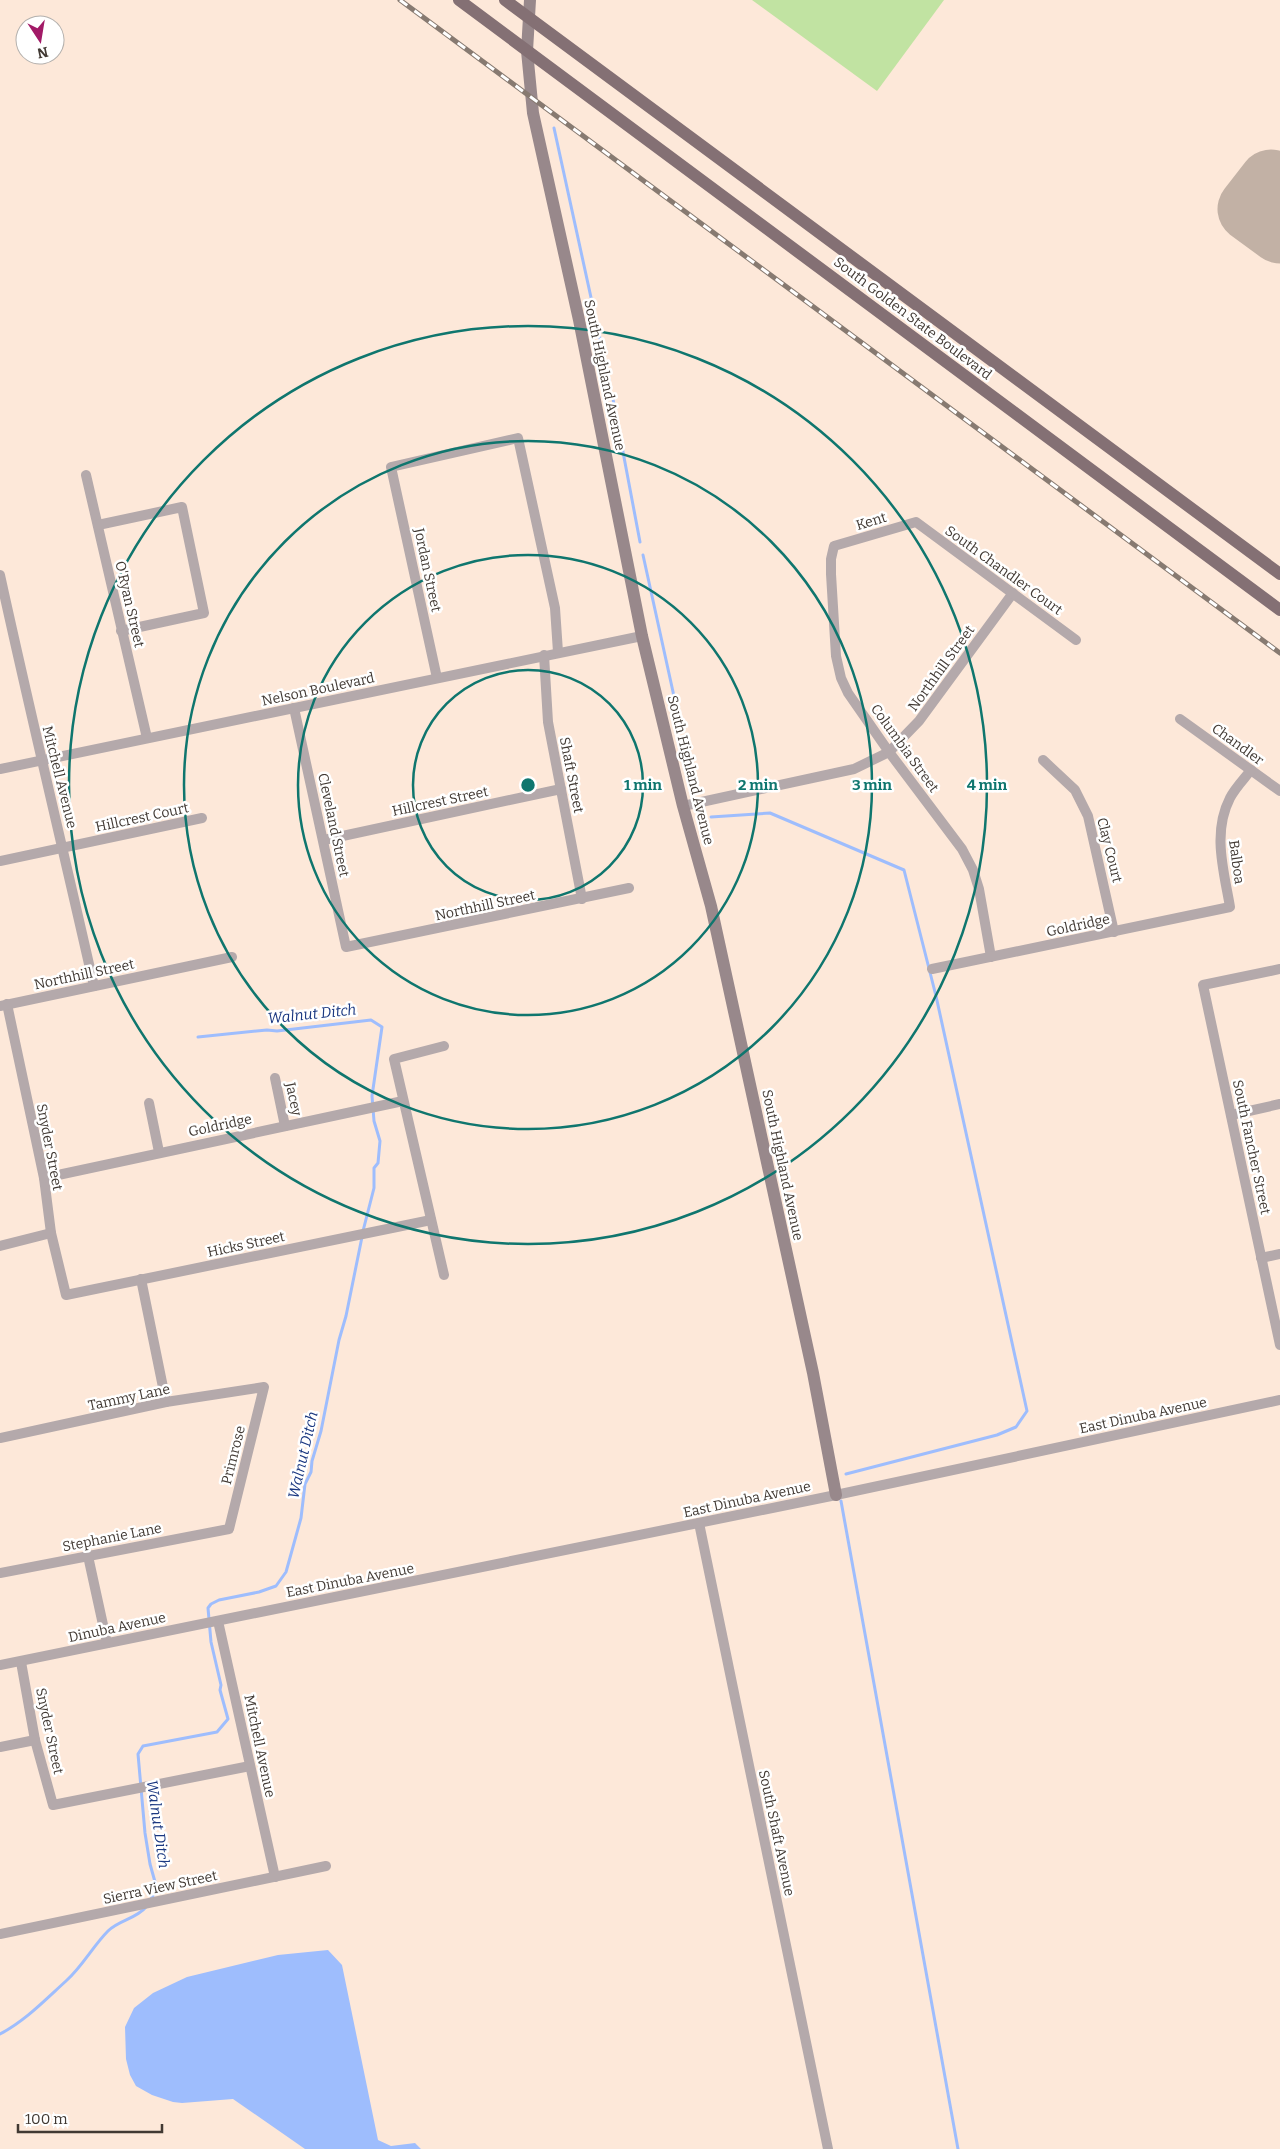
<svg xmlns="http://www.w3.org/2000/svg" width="1280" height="2149" font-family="Bitter,serif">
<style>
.green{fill:#c1e3a2}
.water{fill:#9ebdfd}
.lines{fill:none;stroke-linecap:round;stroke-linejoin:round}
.stream{stroke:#9ebdfd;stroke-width:3}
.runway{stroke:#c2b1a5;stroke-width:65}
.street{stroke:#b4a9ab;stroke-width:10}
.secondary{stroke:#98888b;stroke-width:12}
.primary{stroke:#847074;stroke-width:12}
.rail-casing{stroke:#877a71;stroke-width:5}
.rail{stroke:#fff;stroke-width:3;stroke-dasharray:9;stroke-linecap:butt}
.ring{fill:none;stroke:#0f766e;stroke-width:2.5}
.labels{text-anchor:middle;stroke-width:5;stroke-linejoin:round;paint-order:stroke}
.street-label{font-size:14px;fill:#413933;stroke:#fff}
.water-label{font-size:15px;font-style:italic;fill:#1b3881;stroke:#fff}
.centre{fill:#0f766e;stroke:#fff;stroke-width:2.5}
.ring-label{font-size:15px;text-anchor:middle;font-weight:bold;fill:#0f766e;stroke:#fff;stroke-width:5;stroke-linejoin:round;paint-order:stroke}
</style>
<rect width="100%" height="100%" fill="#fde8d9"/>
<polygon class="green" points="752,0 944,0 877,91"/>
<polygon class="water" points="328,1950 342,1965 378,2140 391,2146 415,2143 421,2149 305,2149 233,2099 182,2103 173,2102 152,2095 136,2086 130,2075 126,2059 125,2027 134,2008 153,1993 187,1977 278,1955"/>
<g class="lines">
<g class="stream">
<polyline points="554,128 609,380"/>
<polyline points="613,399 640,542"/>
<polyline points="643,555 677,710"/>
<polyline points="711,817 770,813 904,870 936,996 1027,1411 1016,1427 997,1435 846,1474"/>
<polyline points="198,1037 267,1030 277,1031 371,1020 382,1027 372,1096 374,1121 380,1141 378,1163 374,1168 374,1188 363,1231"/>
<polyline points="841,1501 958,2149"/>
<polyline points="151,1899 157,1889 150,1864 145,1833 138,1754 143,1746 217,1732 228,1719 220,1690 221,1685 211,1642 208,1608 211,1604 219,1600 259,1592 276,1586 286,1572 301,1518 305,1484 311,1472 312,1461 321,1431 339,1340 346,1316 362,1237"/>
<path d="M 0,2034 C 25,2021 45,2000 66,1981 C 82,1967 93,1946 108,1931 C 119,1920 136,1919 146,1907"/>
</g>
<polyline class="runway" points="1280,188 1271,182 1250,209 1280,231"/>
<g class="street">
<polyline points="86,475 147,738"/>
<polyline points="98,525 182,507 204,613 121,631"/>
<path d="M 0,575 C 30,712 63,849 94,986"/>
<polyline points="544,655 548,722 582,899"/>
<polyline points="437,678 391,467 518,438 555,608 558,652"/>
<polyline points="294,708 346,947 629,888"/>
<polyline points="1180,719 1280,791"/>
<polyline points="1043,760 1075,790 1088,816 1114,932"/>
<polyline points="0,769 642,636"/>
<polyline points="683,806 854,769 889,752 919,721 1013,593"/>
<polyline points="324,840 561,789"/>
<polyline points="0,861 202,818"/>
<polyline points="991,957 979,889 973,870 962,849 889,752 848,693 841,678 836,656 831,574 831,559 834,546 916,522 1076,640"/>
<path d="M 932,969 L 1230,907 C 1224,871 1212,833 1230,798 C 1235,788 1244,779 1251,770"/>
<polyline points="1280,969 1203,985 1280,1345"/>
<polyline points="7,1004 44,1178 51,1233 66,1295 431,1220"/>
<polyline points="0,1006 232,957"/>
<polyline points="275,1078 285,1126"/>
<polyline points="149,1103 159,1152"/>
<polyline points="1231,1115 1280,1104"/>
<polyline points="44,1178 403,1101"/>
<polyline points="0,1246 51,1233"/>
<polyline points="1261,1258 1280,1254"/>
<polyline points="444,1275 394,1059 444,1046"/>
<polyline points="141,1279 166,1402"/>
<polyline points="0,1438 166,1402 264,1387 229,1529 0,1573"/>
<polyline points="699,1523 828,2149"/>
<polyline points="88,1556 107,1643"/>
<polyline points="218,1621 275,1877"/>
<polyline points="21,1662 35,1740 53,1805 250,1766"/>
<polyline points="0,1665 836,1495 1280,1400"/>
<polyline points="0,1747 35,1740"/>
<polyline points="0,1934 326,1866"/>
</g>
<polyline class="secondary" points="530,0 527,51 533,113 579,320 642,636 683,806 711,906 813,1373 836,1495"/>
<g class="primary">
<polyline points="459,0 1280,610"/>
<polyline points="505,0 1280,574"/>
</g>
<g class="rail-casing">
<polyline id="rail" points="400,0 1280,653"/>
</g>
<use href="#rail" class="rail"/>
</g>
<g class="ring">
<circle cx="528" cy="785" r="115"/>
<circle cx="528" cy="785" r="230"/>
<circle cx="528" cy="785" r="344"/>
<circle cx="528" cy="785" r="459"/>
</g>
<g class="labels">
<g class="street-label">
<text transform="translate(913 318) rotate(37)" y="5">South Golden State Boulevard</text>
<text transform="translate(605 375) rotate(78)" y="5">South Highland Avenue</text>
<text transform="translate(871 521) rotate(-17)" y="5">Kent</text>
<text transform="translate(428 570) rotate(78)" y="5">Jordan Street</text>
<text transform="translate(1004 570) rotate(36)" y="5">South Chandler Court</text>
<text transform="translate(130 604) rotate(77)" y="5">O'Ryan Street</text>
<text transform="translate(941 668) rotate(-54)" y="5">Northhill Street</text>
<text transform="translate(318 689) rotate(-12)" y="5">Nelson Boulevard</text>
<text transform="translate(1238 744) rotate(36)" y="5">Chandler</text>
<text transform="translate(905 748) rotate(54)" y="5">Columbia Street</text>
<text transform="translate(691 770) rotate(76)" y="5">South Highland Avenue</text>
<text transform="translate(572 775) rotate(79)" y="5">Shaft Street</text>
<text transform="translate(60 777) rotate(76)" y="5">Mitchell Avenue</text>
<text transform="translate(440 801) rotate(-12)" y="5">Hillcrest Street</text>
<text transform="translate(142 817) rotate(-12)" y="5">Hillcrest Court</text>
<text transform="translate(334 825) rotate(78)" y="5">Cleveland Street</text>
<text transform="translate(1110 850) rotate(76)" y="5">Clay Court</text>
<text transform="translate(1237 862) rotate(82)" y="5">Balboa</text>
<text transform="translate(485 905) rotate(-12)" y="5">Northhill Street</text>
<text transform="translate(1078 925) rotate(-12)" y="5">Goldridge</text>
<text transform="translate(84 974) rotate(-12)" y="5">Northhill Street</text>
<text transform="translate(294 1099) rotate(78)" y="5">Jacey</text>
<text transform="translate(220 1125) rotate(-12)" y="5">Goldridge</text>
<text transform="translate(50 1147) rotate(79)" y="5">Snyder Street</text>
<text transform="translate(1252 1147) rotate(78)" y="5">South Fancher Street</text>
<text transform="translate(783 1165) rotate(78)" y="5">South Highland Avenue</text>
<text transform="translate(246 1244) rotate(-12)" y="5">Hicks Street</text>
<text transform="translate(129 1397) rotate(-12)" y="5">Tammy Lane</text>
<text transform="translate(1143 1415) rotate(-12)" y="5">East Dinuba Avenue</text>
<text transform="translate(233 1455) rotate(-76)" y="5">Primrose</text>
<text transform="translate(747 1499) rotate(-12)" y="5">East Dinuba Avenue</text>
<text transform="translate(112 1537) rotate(-11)" y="5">Stephanie Lane</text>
<text transform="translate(350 1580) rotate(-11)" y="5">East Dinuba Avenue</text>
<text transform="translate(117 1627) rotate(-12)" y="5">Dinuba Avenue</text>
<text transform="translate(50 1731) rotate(78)" y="5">Snyder Street</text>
<text transform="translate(260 1746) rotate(78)" y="5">Mitchell Avenue</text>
<text transform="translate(777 1833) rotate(78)" y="5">South Shaft Avenue</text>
<text transform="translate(160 1887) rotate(-12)" y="5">Sierra View Street</text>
</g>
<g class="water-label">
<text transform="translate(312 1014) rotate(-6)" y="5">Walnut Ditch</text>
<text transform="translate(303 1455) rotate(-77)" y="5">Walnut Ditch</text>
<text transform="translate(158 1824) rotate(82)" y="5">Walnut Ditch</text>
</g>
</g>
<circle cx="528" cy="785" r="8" class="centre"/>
<g class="ring-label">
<text x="643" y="790">1 min</text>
<text x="758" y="790">2 min</text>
<text x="872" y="790">3 min</text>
<text x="987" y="790">4 min</text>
</g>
<g transform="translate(40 40) rotate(168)"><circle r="24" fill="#ffffff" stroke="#b3b0ad"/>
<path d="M0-4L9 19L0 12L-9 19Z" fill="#a21a67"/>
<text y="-8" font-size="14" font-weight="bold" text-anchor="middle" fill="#413933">N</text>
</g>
<path d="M18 2124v8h144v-8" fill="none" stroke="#413933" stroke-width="2.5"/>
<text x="25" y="2124" font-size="15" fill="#413933" stroke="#ffffff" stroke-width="4" paint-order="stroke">100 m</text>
</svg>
